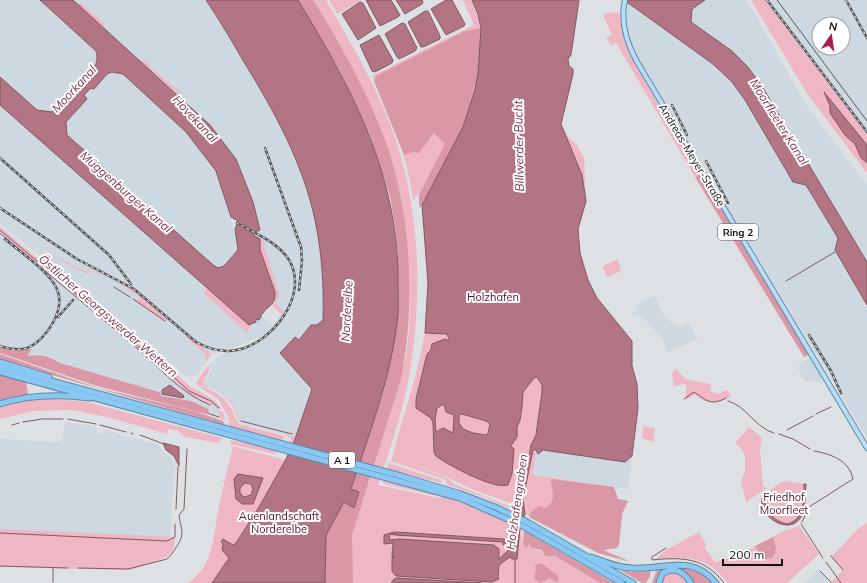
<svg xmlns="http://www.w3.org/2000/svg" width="867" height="583" font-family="Mulish,sans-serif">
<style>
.built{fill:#ced8e0;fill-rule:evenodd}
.green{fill:#efb7c3;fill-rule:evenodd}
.forest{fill:#da98a7}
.water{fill:#b37583;stroke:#825761;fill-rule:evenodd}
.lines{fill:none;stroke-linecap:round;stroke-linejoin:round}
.stream{stroke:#825761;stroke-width:1}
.primary-casing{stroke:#5f88a5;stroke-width:6}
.motorway-casing{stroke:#5f88a5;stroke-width:7}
.primary{stroke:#b8def8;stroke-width:4}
.motorway{stroke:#89c8f3;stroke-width:5}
.tram{stroke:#555758;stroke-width:1}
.rail-casing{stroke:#555758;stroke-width:2.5}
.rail{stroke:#fff;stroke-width:1;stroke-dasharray:3;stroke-linecap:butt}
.labels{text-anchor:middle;stroke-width:4;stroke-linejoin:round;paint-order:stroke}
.shield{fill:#fff;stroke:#58595a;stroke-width:1}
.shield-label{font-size:10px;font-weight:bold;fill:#111213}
.street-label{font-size:11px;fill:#111213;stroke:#fff}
.park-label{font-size:11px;fill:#5f122d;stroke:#fff}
.water-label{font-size:12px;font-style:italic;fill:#84354c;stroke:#fff}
</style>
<rect width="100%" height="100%" fill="#dde1e3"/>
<g class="built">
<polygon points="0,0 40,0 96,51 98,60 96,65 82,78 84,82 78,89 53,111 37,111 0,77"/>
<polygon points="73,0 206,0 235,43 283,132 304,181 315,219 321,256 324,288 323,320 317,325 311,325 299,340 296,338 281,353 312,389 296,437 240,423 237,409 227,397 203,383 212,369 208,366 217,357 229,350 259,342 258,339 260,337 240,345 216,351 195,376 187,377 0,223 0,105 207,288 203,291 247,332 257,321 256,319 258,320 262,316 272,325 284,311 275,303 280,297 264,246 264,242 236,224 238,222 260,230 253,202 244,178 233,154 210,125 180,96 181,94 150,67 151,66 144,60 141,62 102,28 105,25 80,4 77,5"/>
<polygon points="705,0 746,0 748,2 808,108 867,185 867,262 754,74 732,51 691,22 692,9"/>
<path d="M 765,0 L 780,0 L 781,2 L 781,0 L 867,0 L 867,133 ZM 819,24 L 843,24 L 843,48 L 819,48 Z"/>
<polygon points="628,3 713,64 732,82 806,185 838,238 835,250 867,305 867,438 632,49 626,24 626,12"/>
<polygon points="112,72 123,74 164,111 186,132 216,171 231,217 238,250 223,267 216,267 207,260 67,135 66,122 87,99 84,95 91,88 94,89 107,74"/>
<polygon points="0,232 153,361 184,390 216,407 222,420 210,415 208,409 191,401 162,396 159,392 60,363 55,358 39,354 27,356 0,347"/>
<polygon points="655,296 662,313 668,320 679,327 688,323 698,339 668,353 661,337 652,327 644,318 631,314 638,309 636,305"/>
<polygon points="810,357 824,381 821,383 805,381 798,369 800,363"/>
<polygon points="67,422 97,427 97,434 103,433 103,429 131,438 159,444 163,452 171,457 175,465 170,538 0,530 0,439 58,442 63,441 64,423"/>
<polygon points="543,450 625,462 632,456 628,489 533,475 536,454"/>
<polygon points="819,569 830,583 805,583"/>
</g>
<g class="green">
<path d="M 313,0 L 326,0 C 356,51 387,104 402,161 C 420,226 421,299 411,365 C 405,406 391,446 378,485 L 439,498 L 444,495 L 515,525 L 515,526 L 521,529 L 523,544 L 525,547 L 529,544 L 532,548 L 555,556 L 600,583 L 188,583 C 214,567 213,534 219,507 C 223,487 228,467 233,446 L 369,483 C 377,453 386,424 394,395 C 398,382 404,368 406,355 C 415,292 409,218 391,157 C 375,106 342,45 313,0 Z"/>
<polygon points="329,0 362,0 337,14"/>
<path d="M 463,0 L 472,0 L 480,22 L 545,377 L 536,435 L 531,445 L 536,454 L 533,475 L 614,487 L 618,499 L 628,501 L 622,514 L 619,545 L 616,548 L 603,550 L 631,562 L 598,553 L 522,512 L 522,514 L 483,497 L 448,485 L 444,479 L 390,461 L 392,459 C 402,416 419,375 425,330 C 429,304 427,277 425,251 C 424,231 425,212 418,193 L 414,200 L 413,199 C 406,152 392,118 372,76 L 474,25 ZM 414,465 C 429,470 443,475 457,482 C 474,491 496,497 515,505 L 514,508 L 454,484 L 447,478 Z"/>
<polygon points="751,0 765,0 867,134 867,173 808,95"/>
<polygon points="81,3 105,24 102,28 77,5"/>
<polygon points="610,12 619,13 625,41 630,55 701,174 695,177 616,43 612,45 606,38 612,35 603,15"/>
<polygon points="144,60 151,66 150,67 182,94 180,96 141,62"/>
<polygon points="566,135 577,145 584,158 586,201 582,175"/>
<polygon points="10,224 7,226 10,224 55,256 87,272 90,268 134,290 168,320 166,321 137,302 140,297 113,279 91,270 87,274 60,260"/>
<polygon points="0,227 154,356 154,358 152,360 0,232"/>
<polygon points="260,239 265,242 264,246 280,297 275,303 284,311 282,315 272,306 275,303 260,250"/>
<polygon points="618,259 621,271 607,277 603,266"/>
<polygon points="207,288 249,325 252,324 247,333 203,292"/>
<polygon points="186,335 210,353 210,356 206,361 204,353 185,337"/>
<polygon points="158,359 191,387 214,400 221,408 219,409 219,411 224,413 225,420 222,420 216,407 187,392 155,362"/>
<path d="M 208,366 L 210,368 L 203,383 C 223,397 235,396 240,423 L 296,437 L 293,444 L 289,443 L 291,438 L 283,434 L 240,423 C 237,419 237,415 235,411 C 227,394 213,388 196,384 L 197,381 Z"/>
<path d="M 675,368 L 685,379 L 711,384 L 710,391 L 718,394 L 727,390 L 731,395 C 721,405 705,405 695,394 L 686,400 L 686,384 L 674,386 L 672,374 Z"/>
<path d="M 197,385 C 211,388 225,397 232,410 C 235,415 235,420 239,424 L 281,435 L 285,438 L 283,438 L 282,442 L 229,426 L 229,422 L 233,422 L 233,421 L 229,421 L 228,415 L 229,414 L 227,415 L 219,400 Z"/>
<polygon points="52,399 87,402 222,438 218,443 185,437 177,430 168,429 167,434 107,417 71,410 33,411 0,419 0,408 29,400"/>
<polygon points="643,426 655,428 653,442 642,438"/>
<polygon points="749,427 762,438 760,450 763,486 767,488 746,502 741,482 745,471 745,455 740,447 735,443"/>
<polygon points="231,440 278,450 275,454 230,444"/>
<polygon points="388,463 441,480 442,483 387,470"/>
<polygon points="384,479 436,494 437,496 389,485 383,483"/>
<path d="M 786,481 L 804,484 C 804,493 805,507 800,515 C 792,530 775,523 767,511 C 765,506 764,501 763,496 L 781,482 Z"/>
<polygon points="867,523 867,583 830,583 843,570 831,557 858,529"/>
<path d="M 799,526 L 819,554 L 787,583 L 728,583 C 708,556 686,556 656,559 L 666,550 L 699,532 L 706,544 L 705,548 L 715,562 L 742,554 L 755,546 L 761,556 L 777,546 L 773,537 L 784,531 Z"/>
<polygon points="0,529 175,537 174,547 169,556 130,570 0,567"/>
<polygon points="669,571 679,573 689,583 661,583 663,574"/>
</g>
<g class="forest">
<path d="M 298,0 L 313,0 C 342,45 375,106 391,157 C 412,228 415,307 401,379 L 352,535 L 353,583 L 325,583 L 326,535 L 344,502 L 349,504 L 359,492 L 351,489 L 383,393 L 398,254 L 395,226 L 390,196 L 370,136 L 340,72 Z"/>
<polygon points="481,28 478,73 463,127 422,205 419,208 419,195 445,144 434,133 419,153 413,152 404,155 374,81 376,76 465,31"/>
<polygon points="701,174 809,355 804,357 695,177"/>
<path d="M 0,347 L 13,351 L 32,349 L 27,356 C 39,354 50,356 60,363 L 159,392 L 162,396 L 191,401 L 208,409 L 210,415 L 97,386 L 0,353 Z"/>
<polygon points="0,354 98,388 194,411 223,421 225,425 0,360"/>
<polygon points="0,373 26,381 28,395 0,402"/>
<path d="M 551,479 L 614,487 L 618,499 L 628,501 L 622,514 L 619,545 L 616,548 L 603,550 L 631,562 L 598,553 L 529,517 L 531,512 L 540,506 L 545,508 C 558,501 551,490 551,479 Z"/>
<polygon points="524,529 535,537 614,583 600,583 555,556 546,556 542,550 532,548 529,544 527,547 525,547 523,544"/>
<path d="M 773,537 C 776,545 778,551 772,558 L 766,559 L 761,556 L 755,546 Z"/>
<polygon points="541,563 558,576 559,580 557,582 553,581 550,578 540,583 534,579 536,569 535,565"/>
<polygon points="677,566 702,572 713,583 692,583 679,569 661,573 657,583 652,583 657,569"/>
<polygon points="620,570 634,572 650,571 650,577 646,583 642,583"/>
</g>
<g class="water">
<path d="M 40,0 L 73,0 L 210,125 L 236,159 L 253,202 L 260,230 L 255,232 L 253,235 L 260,239 L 260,250 L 275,292 C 276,306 268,305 263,313 C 260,315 262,317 259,320 L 256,319 L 256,322 L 249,325 L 0,105 L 0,77 L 37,110 L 52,112 L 75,87 L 78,89 L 84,82 L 82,78 C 92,69 100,66 96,51 ZM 112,72 L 123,74 L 186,132 L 216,171 L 231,217 L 238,221 L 235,229 L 238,250 L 224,266 L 218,268 L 212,264 L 67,135 L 66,122 L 87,99 L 84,95 L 91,88 L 94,89 L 107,74 Z"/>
<path d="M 206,0 L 298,0 C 353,91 400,177 398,287 C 398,299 399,311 397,323 C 390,380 369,434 351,489 L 359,492 L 354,508 L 344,502 L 326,535 L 325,583 L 212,583 L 229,558 L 222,550 L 223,544 L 221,542 L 223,539 L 233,545 L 236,543 L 259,507 L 285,461 L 294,442 L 312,389 L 280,353 L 295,337 L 299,340 L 311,325 L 317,325 L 323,320 C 324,286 322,253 315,220 C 303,163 274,111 244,62 C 232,41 220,21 206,0 Z"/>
<polygon points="366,0 391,0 400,15 398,17 380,26"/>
<polygon points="396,0 422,0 423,2 422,4 405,14"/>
<polygon points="446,0 452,0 465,24 464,26 446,35 431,9"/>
<path d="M 472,0 L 579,0 L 571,55 L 568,59 L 569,66 L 573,69 L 573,74 L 561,124 L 582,175 L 586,201 L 578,229 L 580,253 L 588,280 L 597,298 L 632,341 L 632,366 L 637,384 L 638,408 L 632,456 L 625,462 L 543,450 L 538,454 L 536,450 L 533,450 L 523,499 L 525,514 L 520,528 L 517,559 L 512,559 L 510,557 L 499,565 L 498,577 L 499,579 L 492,582 L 396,576 L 392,571 L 392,558 L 395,557 L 392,557 L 393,543 L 384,544 L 384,535 L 394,532 L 394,535 L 390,534 L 389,540 L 399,539 L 494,545 L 499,549 L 499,559 L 513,546 L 516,528 L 522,513 L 521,500 L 531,445 L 536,435 L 542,392 L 542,385 L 537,377 L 534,378 L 523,392 L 522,407 L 520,420 L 517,427 L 517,437 L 511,446 L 514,449 L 512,474 L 508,485 C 494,490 448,465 436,456 L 434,452 L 433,423 L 431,418 L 416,408 L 416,399 L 427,354 L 431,350 L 432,344 L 445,339 L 450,341 L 447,334 L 425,333 L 428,282 L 422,205 L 463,127 L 475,89 L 478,73 L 481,28 L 478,14 ZM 444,404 L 446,412 L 454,415 L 453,433 L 443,428 L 436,432 L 435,419 L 437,408 ZM 462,414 L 486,421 L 490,424 L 488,433 L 486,435 L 473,433 L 463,429 L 459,423 L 459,415 Z"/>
<polygon points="624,0 705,0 692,9 691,22 732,51 747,66 760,83 867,262 867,305 835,250 838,238 806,185 793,182 745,100 732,82 713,64"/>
<polygon points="360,2 363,3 376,28 358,40 342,14"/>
<polygon points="425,11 428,11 440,36 440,39 423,47 421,47 408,22"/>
<polygon points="402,23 405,24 417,48 415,51 399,59 397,57 385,34"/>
<polygon points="379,35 393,60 392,63 375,72 372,71 360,45"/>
<polygon points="824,92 867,145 867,163 861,158 855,144 845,135 830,113 830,106"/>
<polygon points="170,385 184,396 183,398 162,394 162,390"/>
<polygon points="163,443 179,447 179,466 174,456 166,450"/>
<path d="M 238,474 L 263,478 L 253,504 L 242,504 L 236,499 L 234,479 ZM 245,483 L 251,484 L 253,489 L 251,495 L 244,497 L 240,493 L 240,488 Z"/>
<path d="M 804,484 L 806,484 C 805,493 806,506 802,515 C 791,539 755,515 763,496 C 766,510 772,521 787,524 C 805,520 804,498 804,484 Z"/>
<polygon points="395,532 504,539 506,543 503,545 503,542 395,535"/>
<polygon points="397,578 482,583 391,583 394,579"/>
</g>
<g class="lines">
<g class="stream">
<polyline points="0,230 152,358"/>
<path d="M 0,233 C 46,272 92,310 138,349 C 162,370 181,393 210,405"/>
<polyline points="786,281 835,252"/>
<polyline points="114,287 130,297"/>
<polyline points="133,299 165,321"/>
<polyline points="157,362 189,391 211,401 219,408"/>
<path d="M 684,399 L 694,392 C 707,401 711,406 726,398"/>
<path d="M 728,401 C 747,406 755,428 774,433"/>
<polyline points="210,414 219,417"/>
<polyline points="816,414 831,407"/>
<polyline points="68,419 96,424"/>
<polyline points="241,421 292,434"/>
<polyline points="23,422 42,419 63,419"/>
<polyline points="12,425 19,423"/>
<polyline points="100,425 126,432"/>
<polyline points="787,430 813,416"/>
<polyline points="131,433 133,434"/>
<polyline points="779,434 793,439 810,449"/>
<polyline points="140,435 164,444"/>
<polyline points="176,509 178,467"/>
<path d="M 802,522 L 809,507 L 853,479 C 849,460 831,454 814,451"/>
<polyline points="801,524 823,558"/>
<polyline points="0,533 167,541 175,537 175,524"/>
<path d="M 666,548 L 652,557 L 652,560 C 681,557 705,557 724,583"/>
<polyline points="831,556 843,570"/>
<polyline points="515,560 515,583"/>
<polyline points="826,562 841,583"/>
<polyline points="0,566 68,568"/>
<polyline points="53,568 53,582"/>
<path d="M 78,568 L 128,569 L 167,559 C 171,556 172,553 175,549 C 186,534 181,531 179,515 L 184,509 L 187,449"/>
<polyline points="820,571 831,582"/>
</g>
<g class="primary-casing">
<path id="primary" d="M 625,0 C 620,21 626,41 636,60 L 867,448"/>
</g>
<g class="motorway-casing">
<g id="motorway">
<polyline points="0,362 49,377"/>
<polyline points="0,367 401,476 461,494 495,507 527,522 633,583"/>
<polyline points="0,372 460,498 521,525 622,583"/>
<path d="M 0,404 C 29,394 59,394 90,398"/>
<path d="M 591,557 C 606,562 618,568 633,568 C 665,570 691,553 716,583"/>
<path d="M 659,583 L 662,574 C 673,565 684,572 691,583"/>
</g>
</g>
<use href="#primary" class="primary"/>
<use href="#motorway" class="motorway"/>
<polyline class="tram" points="777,0 867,121"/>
<g class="rail-casing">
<g id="rail">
<polyline points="767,0 867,132"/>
<polyline points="846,0 867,38"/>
<polyline points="672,105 687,135"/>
<polyline points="265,148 301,247 302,261 299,290"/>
<polyline points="0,158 109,255 131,284"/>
<polyline points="706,161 728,203"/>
<path d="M 0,208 L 77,259 L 134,289 L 196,342 C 209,349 223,353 237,350 C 272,343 310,295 289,260 C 278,242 254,233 237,223"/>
<polyline points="58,317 73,300"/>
<polyline points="809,335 831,371 841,393"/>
<path d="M 0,346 C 9,349 18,351 27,348 C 47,340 67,308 56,287 C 47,270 20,252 5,239"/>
</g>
</g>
<use href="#rail" class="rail"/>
</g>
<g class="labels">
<g class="shield">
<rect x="718" y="224" width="40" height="16" rx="3"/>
<rect x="329" y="452" width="26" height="16" rx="3"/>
</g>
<g class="shield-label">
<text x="738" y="236">Ring 2</text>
<text x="342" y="464">A 1</text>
</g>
<g class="street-label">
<text transform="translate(692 155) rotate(59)" y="4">Andreas-Meyer-Straße</text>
</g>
<g class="park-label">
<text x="493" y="301">Holzhafen</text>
<text x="784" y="501">Friedhof<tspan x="784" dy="13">Moorfleet</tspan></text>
<text x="279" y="520">Auenlandschaft<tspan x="279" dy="13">Norderelbe</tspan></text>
</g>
<g class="water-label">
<text transform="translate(74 89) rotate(-47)" y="4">Moorkanal</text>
<text transform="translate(195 119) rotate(47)" y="4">Hovekanal</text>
<text transform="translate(779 122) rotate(58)" y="4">Moorfleeter Kanal</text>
<text transform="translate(519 146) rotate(-91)" y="4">Billwerder Bucht</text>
<text transform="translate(126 192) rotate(41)" y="4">Müggenburger Kanal</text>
<text transform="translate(347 311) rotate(-87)" y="4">Norderelbe</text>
<text transform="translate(108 316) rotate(41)" y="4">Östlicher Georgswerder Wettern</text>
<text transform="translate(517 502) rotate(-82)" y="4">Holzhafengraben</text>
</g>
</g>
<g transform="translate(831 36) rotate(13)"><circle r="19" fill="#ffffff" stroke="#a0a0a1"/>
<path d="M0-3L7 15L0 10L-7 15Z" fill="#ab1b53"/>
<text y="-6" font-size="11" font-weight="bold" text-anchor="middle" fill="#111213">N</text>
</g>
<path d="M723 559v6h59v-6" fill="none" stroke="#111213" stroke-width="2"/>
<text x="729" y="559" font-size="12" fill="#111213" stroke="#ffffff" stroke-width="3" paint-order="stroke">200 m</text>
</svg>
